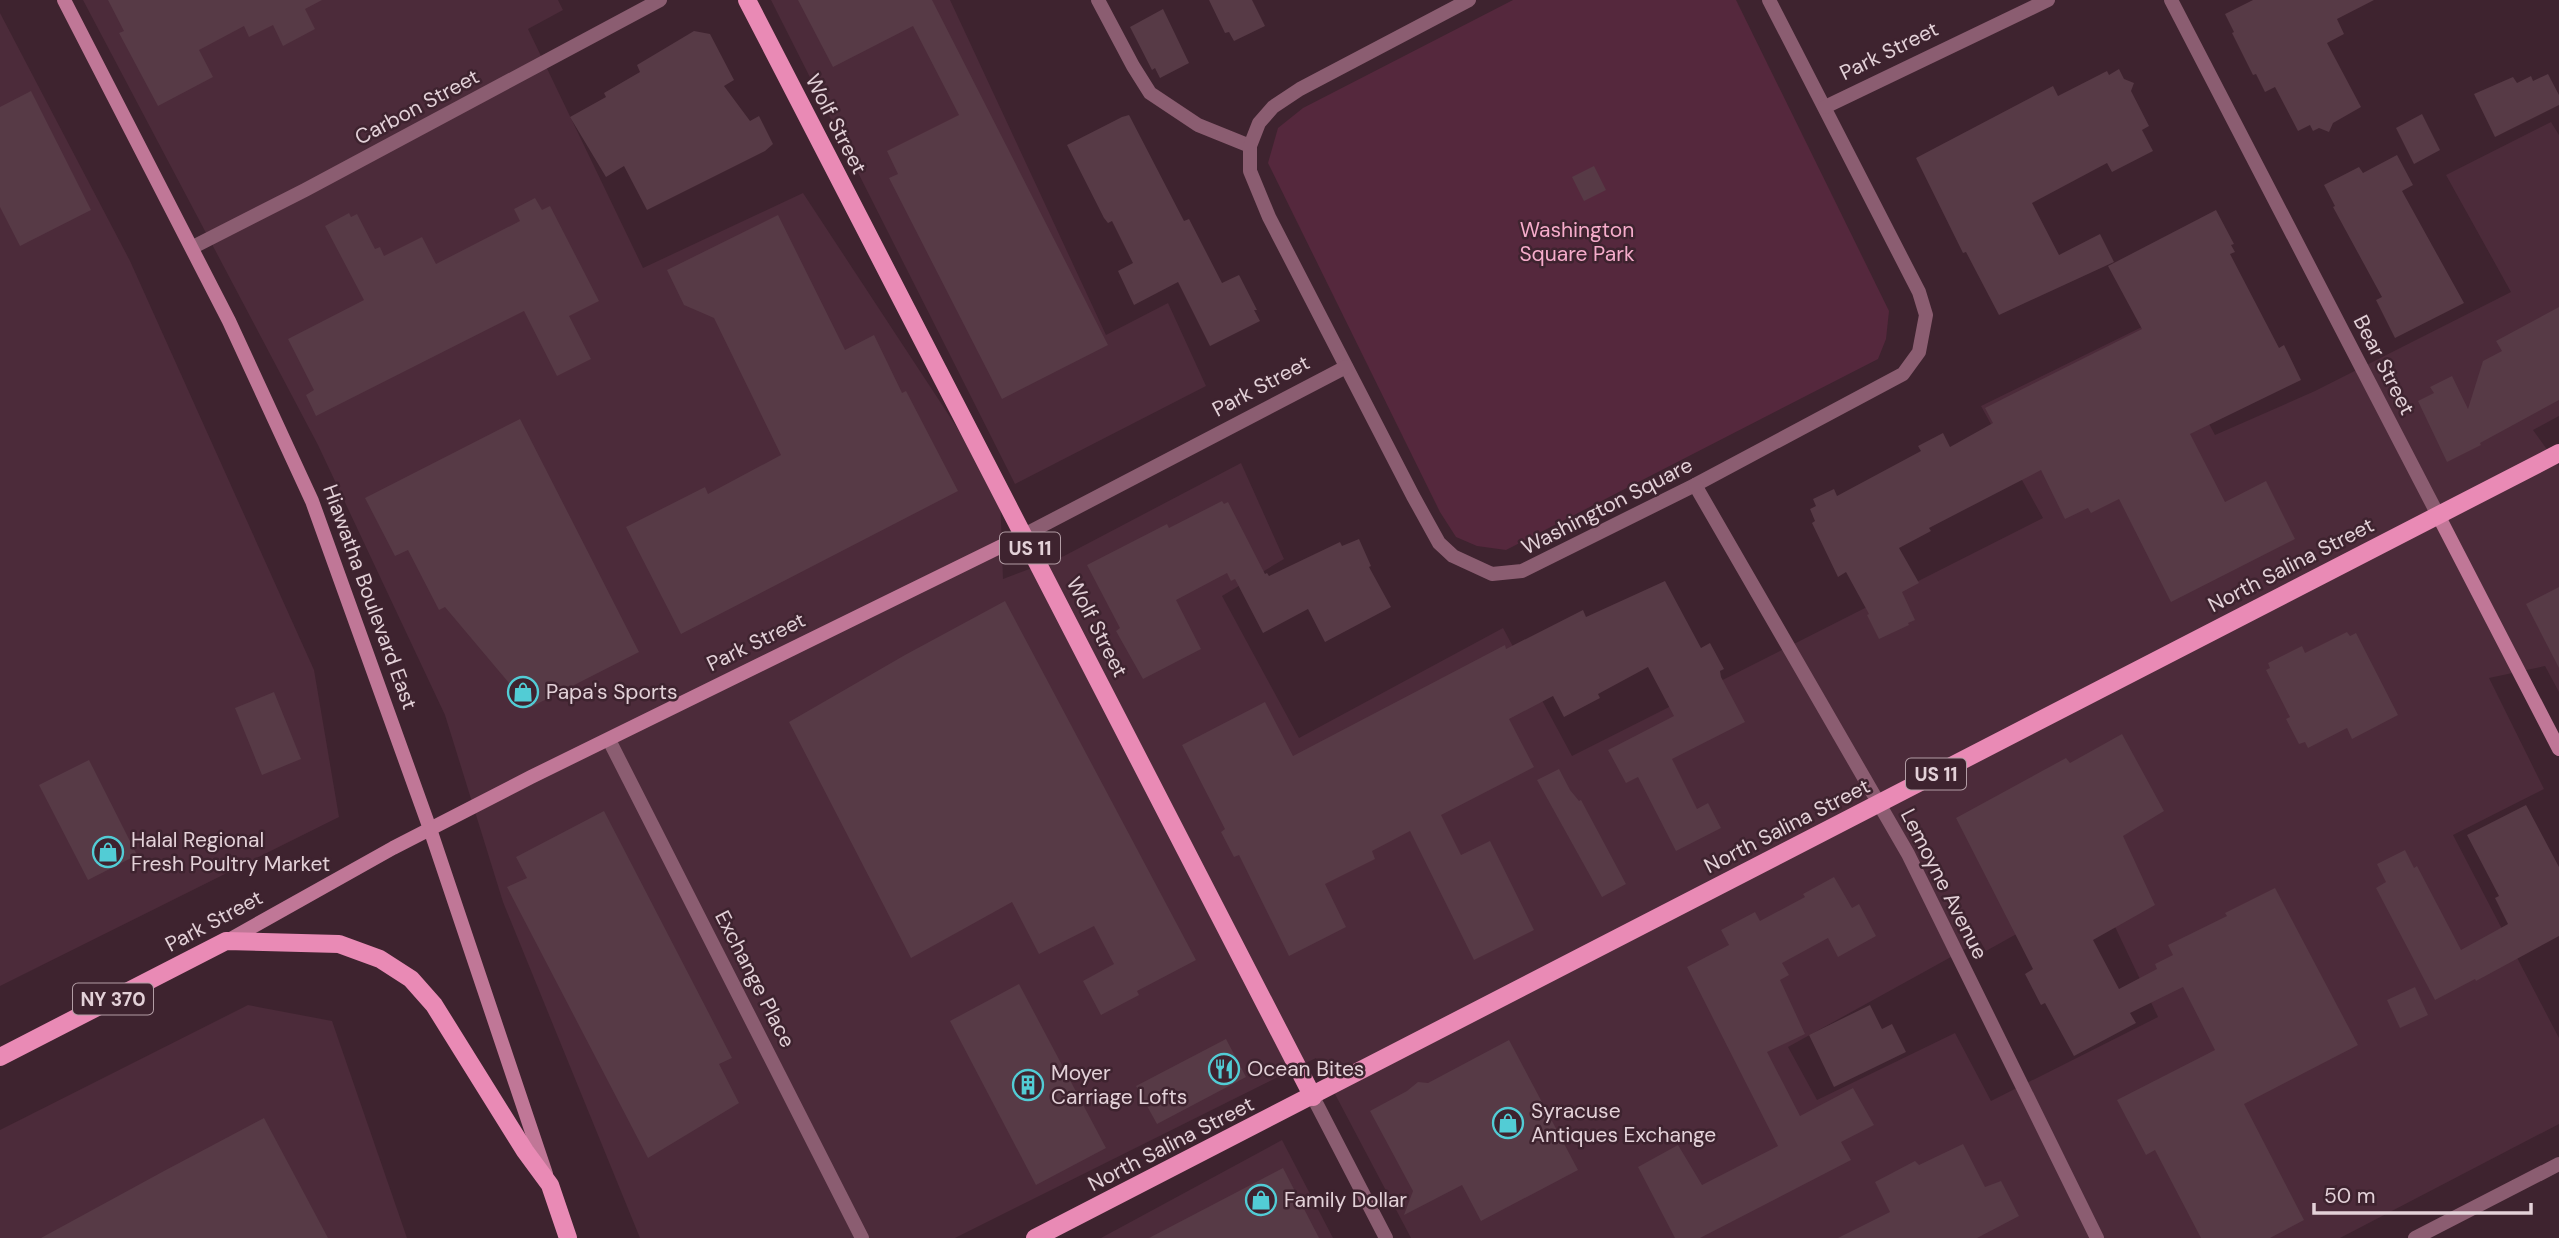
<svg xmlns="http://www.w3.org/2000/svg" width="2559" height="1238" font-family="'DM Sans',sans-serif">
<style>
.built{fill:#4c2b3a;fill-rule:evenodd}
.green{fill:#55283d}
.building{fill:#573a46}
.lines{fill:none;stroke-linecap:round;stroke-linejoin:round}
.street{stroke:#8b5d71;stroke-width:14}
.secondary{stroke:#c07797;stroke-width:14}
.primary{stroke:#e98ab5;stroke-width:18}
.labels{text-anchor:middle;stroke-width:5;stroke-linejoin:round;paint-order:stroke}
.shield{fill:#3e232f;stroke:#b29da5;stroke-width:2}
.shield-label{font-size:19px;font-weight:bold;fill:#e3d1d8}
.street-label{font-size:21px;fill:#e3d1d8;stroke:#3e232f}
.park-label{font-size:21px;fill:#f6accb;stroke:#3e232f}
.poi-label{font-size:21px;fill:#e3d1d8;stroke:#3e232f;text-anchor:start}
</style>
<rect width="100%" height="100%" fill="#3e232f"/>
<g class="built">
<path d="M 83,0 L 558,0 L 563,10 L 528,29 L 643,268 L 803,193 L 1000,493 L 1003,579 L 1064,556 L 1241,463 L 1284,559 L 1222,596 L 1299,738 L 1503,628 L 1572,756 L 2043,518 L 1981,406 L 2154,321 L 2215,435 L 2315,391 L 2511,292 L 2446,175 L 2551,122 L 2559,135 L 2559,416 L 2533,430 L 2559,466 L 2559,692 L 2545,666 L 2489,678 L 2544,789 L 2453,835 L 2559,1038 L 2559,1124 L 2340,1238 L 1411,1238 L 1316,1058 L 955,1238 L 640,1238 L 503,902 L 445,715 L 318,445 ZM 2097,889 L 2158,1017 L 1991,1101 L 1955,1033 L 1817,1100 L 1788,1047 L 1980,941 L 1986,951 Z"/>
<polygon points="771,0 950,0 1106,335 1168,303 1206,386 1015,484"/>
<polygon points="0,13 130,261 314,670 339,817 0,986"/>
<polygon points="248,1005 332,1021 407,1238 0,1238 0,1130"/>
<polygon points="1282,1140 1333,1238 1101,1238"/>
</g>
<polygon class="green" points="1513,0 1736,0 1889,311 1886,339 1878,359 1506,550 1477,546 1456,537 1440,512 1268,163 1278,128 1303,108"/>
<g class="building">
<polygon points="108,0 322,0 305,9 315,29 283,46 273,25 249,37 244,26 199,50 213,77 158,106 119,33 124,31"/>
<polygon points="798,0 932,0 1108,345 1002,399 889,178 898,174 887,151 959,115 913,26 833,67"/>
<polygon points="1209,0 1252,0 1265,26 1234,41 1229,32 1225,33"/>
<polygon points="2253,0 2374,0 2337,19 2344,34 2327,43 2361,107 2333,123 2329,132 2319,128 2313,131 2310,125 2298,131 2275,87 2265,92 2256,74 2253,75 2232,33 2234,32 2225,14"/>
<polygon points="1163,9 1189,63 1160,78 1155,68 1152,70 1130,27"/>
<polygon points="694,31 710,34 734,80 724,86 750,121 759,116 773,144 765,151 647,210 624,166 606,177 570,117 606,97 604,93 640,72 637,65"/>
<polygon points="2119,69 2124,79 2134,83 2131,91 2149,126 2142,130 2153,151 2112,172 2107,163 2032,203 2059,255 2100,234 2114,262 1999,315 1966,252 1963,253 1916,158 2053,86 2058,96 2107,71 2109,75"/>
<polygon points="2548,74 2559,95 2559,105 2495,137 2474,94 2513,77 2517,83 2531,76 2533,81"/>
<polygon points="31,91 91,210 20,246 0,207 0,107"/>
<polygon points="2422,114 2440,150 2414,164 2396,128"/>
<polygon points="1129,115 1184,221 1189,219 1222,283 1239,275 1257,310 1254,310 1260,321 1210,346 1178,282 1134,305 1118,271 1133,263 1112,221 1108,223 1104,218 1067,145 1122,117"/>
<polygon points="2397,155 2413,185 2402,191 2464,303 2395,338 2376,300 2382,297 2333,207 2335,206 2324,185 2359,167 2363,173"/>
<polygon points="1594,166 1606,190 1584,201 1572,177"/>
<polygon points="535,198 542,210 550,206 599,301 569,316 591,359 557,376 524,311 316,416 306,395 314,390 288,339 364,300 325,226 349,213 351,217 357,214 375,249 380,247 384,256 422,237 436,264 520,221 514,209"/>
<polygon points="2216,210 2234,244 2231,245 2235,252 2230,254 2279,348 2284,345 2301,380 2190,434 2225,502 2266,481 2295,539 2171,602 2119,499 2091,513 2088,508 2065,519 2041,470 1929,528 1931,531 1899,548 1919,583 1902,592 1915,620 1908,623 1909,625 1879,639 1867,615 1869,614 1846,572 1838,577 1812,523 1815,521 1810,509 1816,506 1813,499 1834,489 1837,496 1921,451 1918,446 1943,433 1950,447 1993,423 1985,408 2142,329 2108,266"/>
<polygon points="778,215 845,350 874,335 902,393 906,391 958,491 681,634 626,527 705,487 708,494 781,455 714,318 684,305 667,270"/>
<polygon points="2559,307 2559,400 2480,443 2481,445 2447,462 2418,401 2434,393 2430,387 2452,376 2468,409 2483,361 2502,351 2496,341"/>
<polygon points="520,419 639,652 529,708 515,680 509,683 445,607 439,610 408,550 395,556 365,498"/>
<polygon points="1222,501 1224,504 1228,502 1265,574 1267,573 1269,576 1340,542 1342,546 1359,539 1371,566 1369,567 1391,607 1325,642 1308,609 1263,633 1235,579 1231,581 1227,573 1176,600 1201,649 1143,679 1116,631 1120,628 1087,565 1167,524 1169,528"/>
<polygon points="1665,581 1701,648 1710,643 1724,669 1720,671 1721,677 1745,722 1672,759 1697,809 1708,803 1721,828 1676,851 1638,777 1626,783 1608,750 1674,716 1648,667 1598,694 1600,698 1564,717 1553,696 1509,719 1534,767 1441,815 1461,855 1490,841 1534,930 1474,960 1410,831 1372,851 1375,859 1325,884 1346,927 1289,956 1239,855 1234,857 1221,832 1225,829 1182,745 1265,702 1293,756 1505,645 1506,649 1583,610 1586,617"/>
<polygon points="2559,587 2559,668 2526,604"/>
<polygon points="1005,601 1196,960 1137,991 1139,995 1101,1015 1083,981 1114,964 1094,926 1039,954 1012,902 911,958 789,722 905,655"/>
<polygon points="2347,632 2350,636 2356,633 2398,715 2352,739 2347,728 2308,748 2305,742 2299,744 2286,719 2290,717 2266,670 2270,668 2268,663 2302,646 2305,653"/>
<polygon points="274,692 301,759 262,775 235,708"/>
<polygon points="2122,734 2164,811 2123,836 2155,905 2093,940 2119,989 2157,969 2155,964 2173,955 2168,945 2227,916 2225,913 2275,888 2358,1045 2244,1104 2304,1220 2270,1238 2201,1238 2155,1150 2146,1155 2117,1100 2215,1050 2183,987 2130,1013 2136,1023 2074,1056 2045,1003 2041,1005 2025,974 2033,969 1956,818 2066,758 2070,763"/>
<polygon points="89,760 137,855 88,880 39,785"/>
<polygon points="1559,769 1570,790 1579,801 1581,800 1626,884 1602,897 1537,780"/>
<polygon points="2526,805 2559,867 2559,936 2476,981 2475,979 2435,1000 2376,888 2386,882 2377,864 2405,850 2414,868 2417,866 2461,950 2508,924 2495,898 2499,896 2467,835"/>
<polygon points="604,811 732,1058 719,1064 739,1103 648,1158 507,887 527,878 516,857"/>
<polygon points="1834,877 1852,908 1859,904 1876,936 1838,957 1828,938 1782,963 1789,975 1780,980 1805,1034 1767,1052 1800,1116 1853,1088 1874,1125 1841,1142 1851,1160 1700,1238 1675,1238 1638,1167 1678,1145 1702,1185 1778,1146 1687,967 1729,945 1721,930 1755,912 1760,921 1805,897 1803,894"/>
<polygon points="1019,984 1106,1148 1036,1185 950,1021"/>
<polygon points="2415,987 2428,1015 2400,1028 2387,1000"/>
<polygon points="1870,1005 1882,1029 1892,1024 1906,1052 1834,1087 1809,1035"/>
<polygon points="1226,1039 1246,1077 1157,1124 1136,1086"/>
<polygon points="1509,1040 1578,1170 1481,1221 1462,1185 1404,1215 1413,1191 1370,1111 1407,1091 1418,1082 1428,1083"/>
<polygon points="264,1118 328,1238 41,1238 164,1171"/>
<polygon points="1963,1144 1985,1187 2001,1181 2019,1216 1977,1238 1838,1238 1890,1212 1875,1182 1915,1161 1919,1165"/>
<polygon points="1283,1168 1319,1238 1149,1238"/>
</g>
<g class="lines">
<g class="street">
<polyline points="1098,0 1133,66 1150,93 1198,125 1250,146"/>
<polyline points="1469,0 1300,89 1273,107 1259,123 1250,146 1250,171 1269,217 1413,496 1439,543 1453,556 1492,574 1522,571 1695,485 1903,374 1919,352 1926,315 1919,292 1769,0"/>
<polyline points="2171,0 2438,515"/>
<polyline points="1825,107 2048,0"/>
<polyline points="193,247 305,190 660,0"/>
<polyline points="1695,485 1908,854 2097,1238"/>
<polyline points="1024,535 1346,367"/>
<polyline points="609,740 862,1238"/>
<polyline points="1313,1097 1386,1238"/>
<polyline points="2415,1238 2559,1164"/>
</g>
<g class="secondary">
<polyline points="64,0 229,321 312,501 430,829 546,1174"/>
<polyline points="2438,515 2559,749"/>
<polyline points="227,941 393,848 531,777 1024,535"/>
</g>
<g class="primary">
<polyline points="747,0 1313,1097"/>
<polyline points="0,1057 226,941 339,944 380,959 411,979 434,1005 525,1151 550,1185 568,1238"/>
<polyline points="1035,1238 2559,453"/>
</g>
</g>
<defs>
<g id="shop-ring" transform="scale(1.575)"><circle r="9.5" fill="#3e232f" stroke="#52ccd5" stroke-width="1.5"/><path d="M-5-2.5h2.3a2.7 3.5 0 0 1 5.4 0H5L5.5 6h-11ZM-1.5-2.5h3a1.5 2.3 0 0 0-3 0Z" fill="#52ccd5"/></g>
<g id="restaurant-ring" transform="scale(1.575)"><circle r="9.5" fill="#3e232f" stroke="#52ccd5" stroke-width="1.5"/><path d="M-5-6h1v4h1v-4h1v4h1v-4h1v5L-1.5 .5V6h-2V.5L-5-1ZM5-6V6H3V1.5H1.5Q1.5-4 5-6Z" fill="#52ccd5"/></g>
<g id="building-ring" transform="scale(1.575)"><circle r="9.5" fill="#3e232f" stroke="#52ccd5" stroke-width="1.5"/><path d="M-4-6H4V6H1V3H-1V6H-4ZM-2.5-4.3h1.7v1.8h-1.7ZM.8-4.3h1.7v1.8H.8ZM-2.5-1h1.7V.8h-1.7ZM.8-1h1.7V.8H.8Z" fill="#52ccd5"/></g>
</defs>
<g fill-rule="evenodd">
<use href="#shop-ring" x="523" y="692"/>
<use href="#shop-ring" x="108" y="852"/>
<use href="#restaurant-ring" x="1224" y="1069"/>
<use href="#building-ring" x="1028" y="1085"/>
<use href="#shop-ring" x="1508" y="1123"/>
<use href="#shop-ring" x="1261" y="1200"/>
</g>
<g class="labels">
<g class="shield">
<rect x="1000" y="532.5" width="60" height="31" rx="5"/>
<rect x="1906" y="758.5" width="60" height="31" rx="5"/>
<rect x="73" y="983.5" width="80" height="31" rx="5"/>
</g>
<g class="shield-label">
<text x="1030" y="555">US 11</text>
<text x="1936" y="781">US 11</text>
<text x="113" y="1006">NY 370</text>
</g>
<g class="street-label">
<text transform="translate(1889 51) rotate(-26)" y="7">Park Street</text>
<text transform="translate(417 107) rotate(-28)" y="7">Carbon Street</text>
<text transform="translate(836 124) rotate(63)" y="7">Wolf Street</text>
<text transform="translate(2384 365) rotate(63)" y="7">Bear Street</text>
<text transform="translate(1261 386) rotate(-28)" y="7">Park Street</text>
<text transform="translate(1607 506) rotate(-27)" y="7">Washington Square</text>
<text transform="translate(2291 565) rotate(-27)" y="7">North Salina Street</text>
<text transform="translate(370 597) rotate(70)" y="7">Hiawatha Boulevard East</text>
<text transform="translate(1097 627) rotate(63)" y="7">Wolf Street</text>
<text transform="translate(756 642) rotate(-26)" y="7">Park Street</text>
<text transform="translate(1787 826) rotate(-27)" y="7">North Salina Street</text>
<text transform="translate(1944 884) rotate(63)" y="7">Lemoyne Avenue</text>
<text transform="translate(214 921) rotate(-28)" y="7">Park Street</text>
<text transform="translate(755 979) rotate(63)" y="7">Exchange Place</text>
<text transform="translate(1171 1144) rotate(-27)" y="7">North Salina Street</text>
</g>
<g class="park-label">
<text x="1577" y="237">Washington<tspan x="1577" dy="24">Square Park</tspan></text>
</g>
<g class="poi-label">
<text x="546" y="699">Papa's Sports</text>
<text x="131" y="847">Halal Regional<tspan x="131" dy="24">Fresh Poultry Market</tspan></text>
<text x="1247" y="1076">Ocean Bites</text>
<text x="1051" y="1080">Moyer<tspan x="1051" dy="24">Carriage Lofts</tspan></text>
<text x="1531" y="1118">Syracuse<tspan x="1531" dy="24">Antiques Exchange</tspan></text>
<text x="1284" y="1207">Family Dollar</text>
</g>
</g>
<path d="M2314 1203v10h217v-10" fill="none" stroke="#e3d1d8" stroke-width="3.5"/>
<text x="2324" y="1203" font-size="21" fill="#e3d1d8" stroke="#3e232f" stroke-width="5" paint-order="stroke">50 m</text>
</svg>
